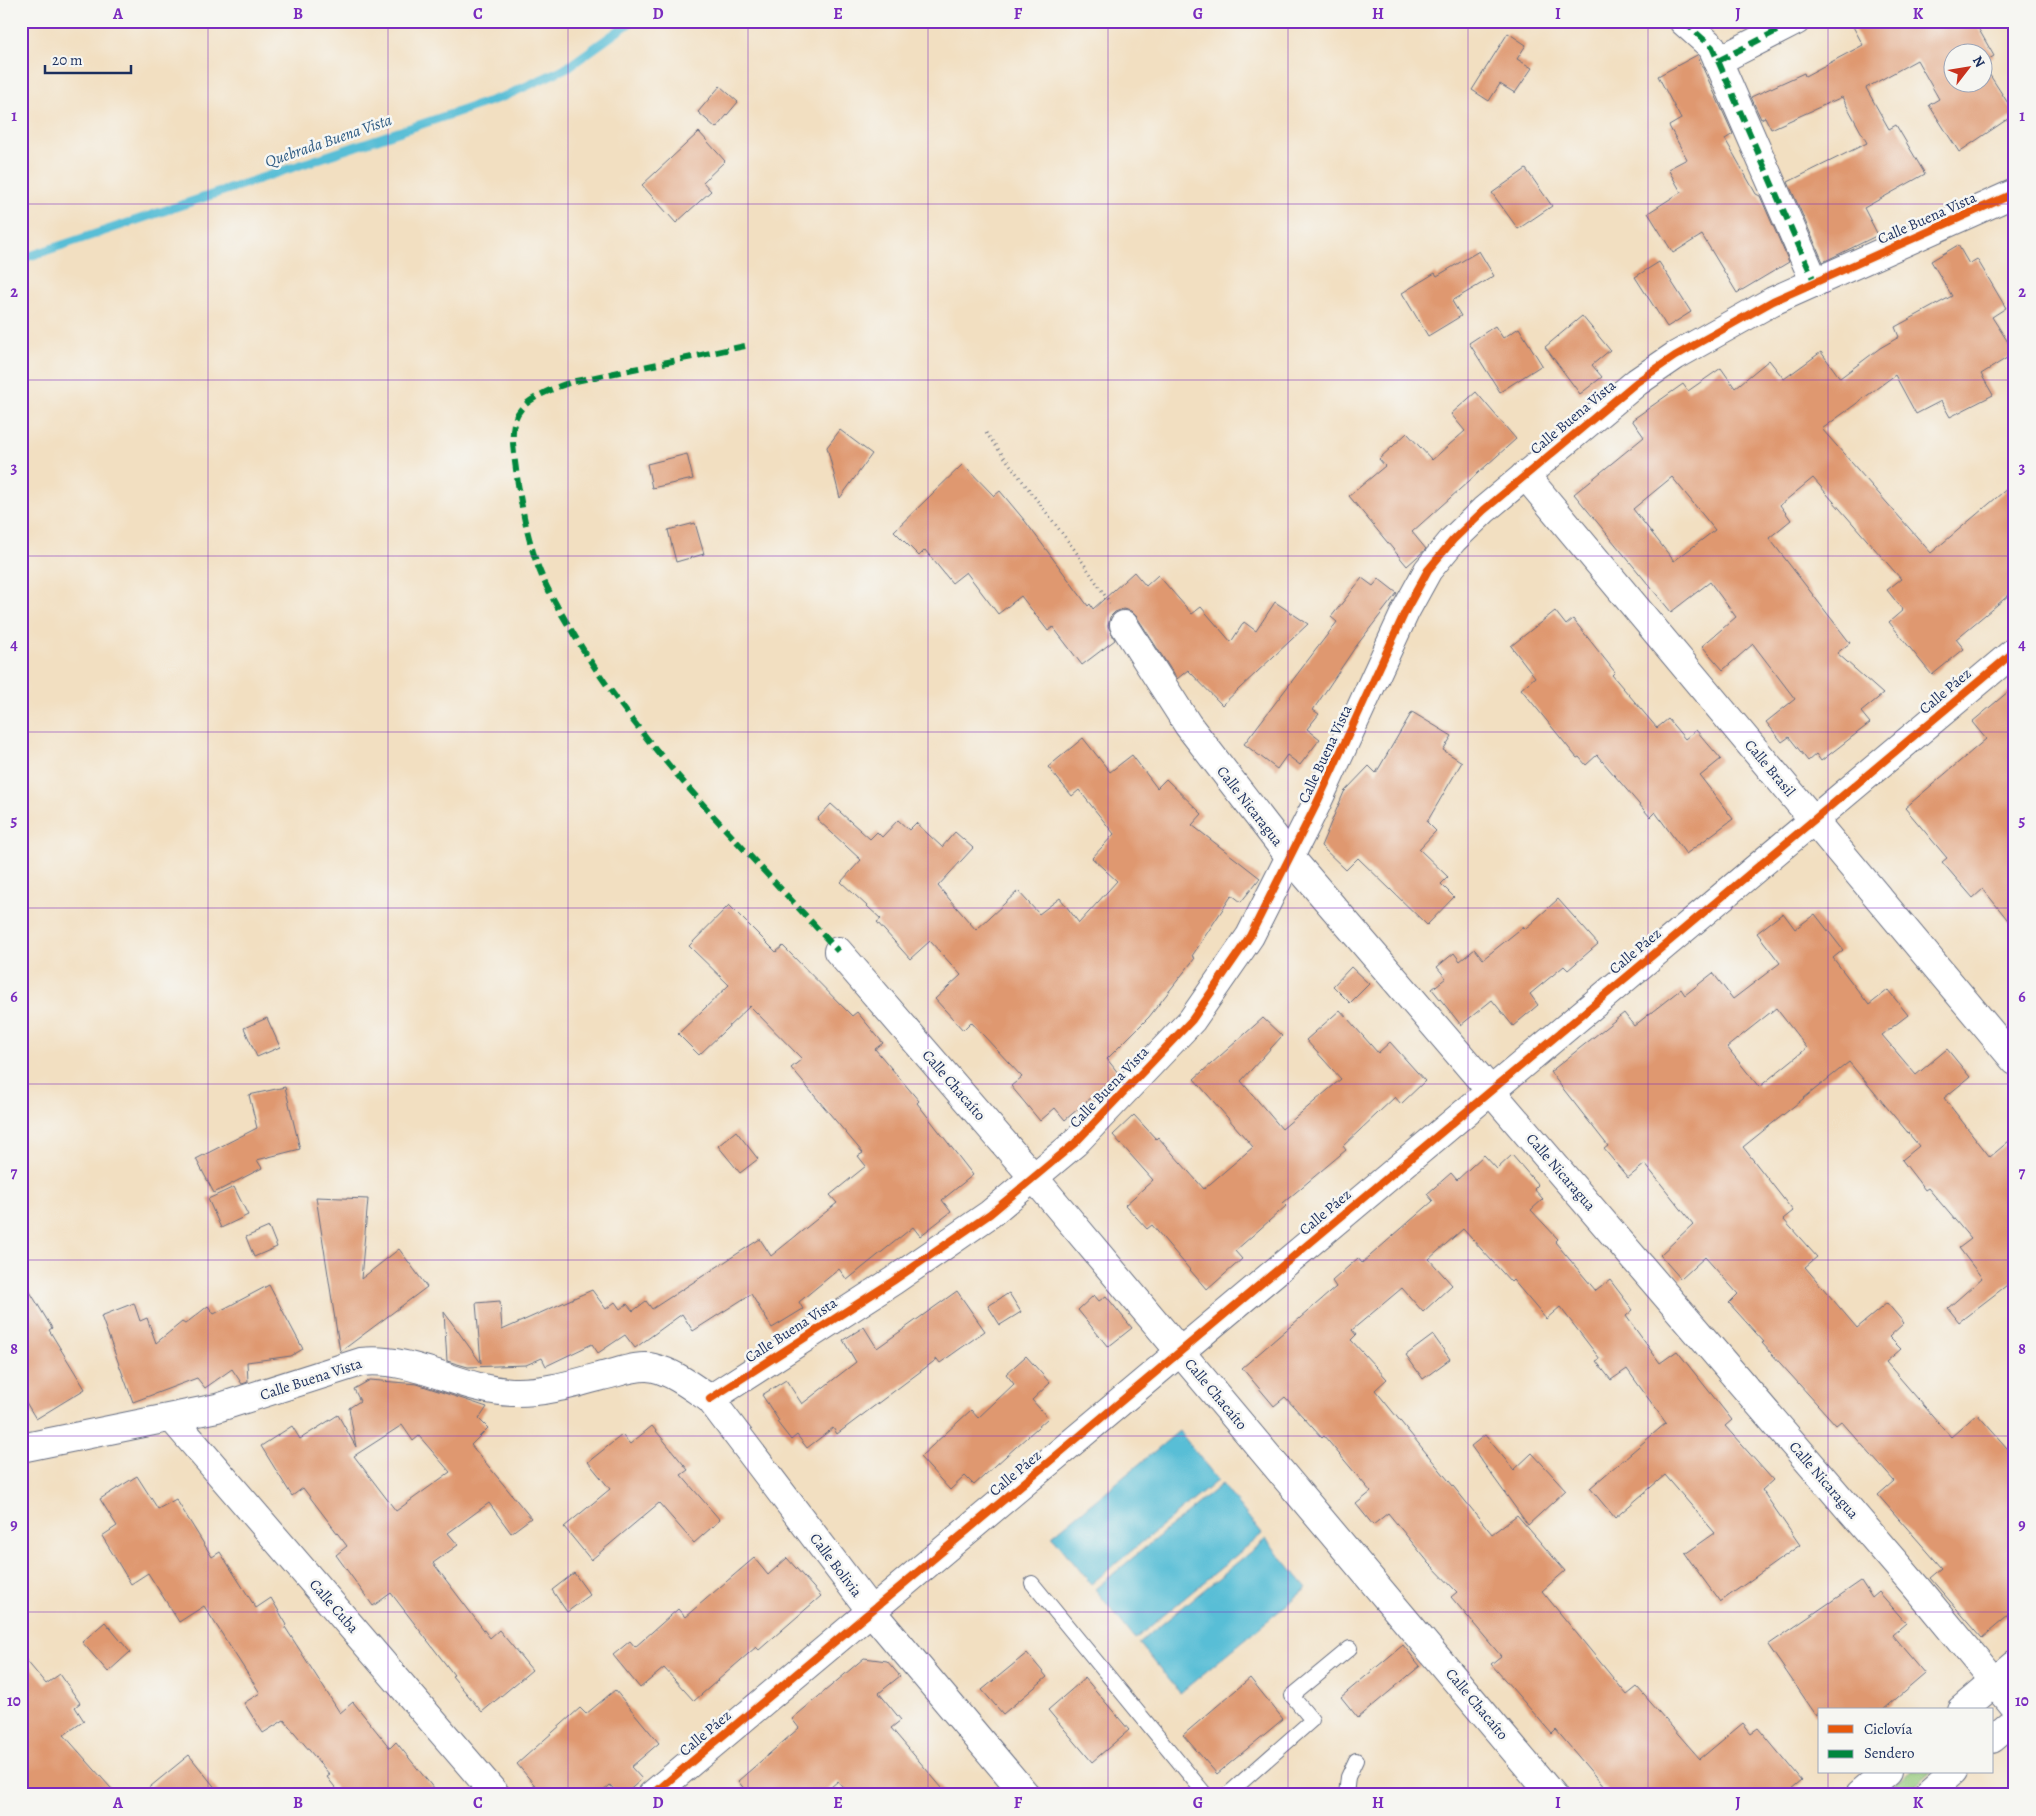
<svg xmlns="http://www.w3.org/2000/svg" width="2036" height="1816" font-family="Alegreya,serif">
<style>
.green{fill:#93c879;stroke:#577c6c}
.water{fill:#58bed6;stroke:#3a769a}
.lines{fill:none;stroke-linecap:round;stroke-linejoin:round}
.stream{stroke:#58bed6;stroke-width:9}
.building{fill:#df9870;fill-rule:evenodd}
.lane-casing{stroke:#666d81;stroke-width:16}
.street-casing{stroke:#666d81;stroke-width:30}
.secondary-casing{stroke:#666d81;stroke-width:30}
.path{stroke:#666d81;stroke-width:3;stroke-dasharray:1 4;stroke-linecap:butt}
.lane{stroke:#fff;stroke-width:14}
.street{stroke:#fff;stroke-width:28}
.secondary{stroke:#fff;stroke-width:28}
.quiet{stroke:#00873e;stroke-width:6;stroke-dasharray:12 6;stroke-linecap:butt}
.cycleway-casing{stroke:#f6f6f2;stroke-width:11}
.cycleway{stroke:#e8590c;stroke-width:8}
.grid{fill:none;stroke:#7b2cbf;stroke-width:1;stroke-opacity:0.55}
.labels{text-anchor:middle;stroke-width:5;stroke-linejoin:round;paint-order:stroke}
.street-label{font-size:15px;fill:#1b2f5e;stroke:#f6f6f2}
.water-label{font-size:16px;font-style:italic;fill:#2d5a82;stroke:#f6f6f2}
.neatline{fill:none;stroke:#7b2cbf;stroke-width:2}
.grid-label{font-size:16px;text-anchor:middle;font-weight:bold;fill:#7b2cbf}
</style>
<rect width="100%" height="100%" fill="#f6f6f2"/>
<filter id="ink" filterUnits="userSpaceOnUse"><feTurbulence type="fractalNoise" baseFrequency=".02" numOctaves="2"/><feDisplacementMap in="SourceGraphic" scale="10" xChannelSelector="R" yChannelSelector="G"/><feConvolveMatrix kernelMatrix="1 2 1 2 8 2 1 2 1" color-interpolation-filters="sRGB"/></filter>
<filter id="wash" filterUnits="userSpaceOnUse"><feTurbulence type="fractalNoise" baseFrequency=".0096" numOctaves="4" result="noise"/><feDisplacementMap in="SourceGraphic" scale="20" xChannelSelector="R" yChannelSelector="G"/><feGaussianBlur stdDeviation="1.12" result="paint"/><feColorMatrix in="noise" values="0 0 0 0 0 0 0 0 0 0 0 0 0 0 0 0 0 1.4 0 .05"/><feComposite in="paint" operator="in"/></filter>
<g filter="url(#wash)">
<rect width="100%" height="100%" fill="#f2dfc1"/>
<polygon class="green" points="1910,1772 1931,1772 1904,1795 1884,1795"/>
<g class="water">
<polygon points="1179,1431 1218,1480 1091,1584 1052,1536"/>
<polygon points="1222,1484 1262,1534 1135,1639 1095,1589"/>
<polygon points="1266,1539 1307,1588 1180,1693 1139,1643"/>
</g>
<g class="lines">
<polyline class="stream" points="21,259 505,96 568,67 632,21"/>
</g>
<g id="blocks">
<g class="building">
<polygon points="1850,21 1974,21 1994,56 1984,62 1984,52 1954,52 1954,82 1984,82 1984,66 2015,114 1959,152 1929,105 1939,99 1917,60 1866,88 1889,129 1896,125 1925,174 1864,208 1878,235 1823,262 1788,182 1867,143 1842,97 1771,129 1765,117 1761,119 1751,97 1804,73 1805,76 1863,45"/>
<polygon points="1508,33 1526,45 1517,59 1532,68 1515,93 1500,84 1489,101 1472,90"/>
<polygon points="1697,55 1733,134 1725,139 1756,194 1760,196 1789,262 1737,293 1702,235 1673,253 1648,213 1681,192 1668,169 1687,159 1669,126 1681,119 1658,76"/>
<polygon points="720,86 738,102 716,128 698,112"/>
<polygon points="699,132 725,161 703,182 711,191 676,223 642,185"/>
<polygon points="1526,169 1552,206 1518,229 1492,193"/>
<path d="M 1958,245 L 1969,264 L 1977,259 L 2006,308 L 1992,317 L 2015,353 L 1981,374 L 1993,395 L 1950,417 L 1941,401 L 1916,414 L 1895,375 L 1822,429 L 1931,553 L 2015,482 L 2015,590 L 1956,639 L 1964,649 L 1932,675 L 1889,622 L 1903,610 L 1887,590 L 1901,579 L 1813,478 L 1780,505 L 1791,520 L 1769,538 L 1850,643 L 1837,653 L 1883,694 L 1861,712 L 1870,723 L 1821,761 L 1816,754 L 1808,761 L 1789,737 L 1782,742 L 1766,722 L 1795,699 L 1753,644 L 1723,670 L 1702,646 L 1736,617 L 1710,582 L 1671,612 L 1574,494 L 1644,437 L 1632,420 L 1683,384 L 1688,391 L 1721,368 L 1735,388 L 1769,360 L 1784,379 L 1821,352 L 1840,378 L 1880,348 L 1899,337 L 1895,327 L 1952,296 L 1931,261 ZM 1672,477 L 1715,530 L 1674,561 L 1633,509 Z"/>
<polygon points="1479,251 1494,276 1452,301 1461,316 1428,336 1402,293 1435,273 1437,276"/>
<polygon points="1659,262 1691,312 1667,327 1635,277"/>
<polygon points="1582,316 1610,350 1592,365 1602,377 1580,394 1545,347"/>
<polygon points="1495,326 1503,338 1519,328 1542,365 1500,392 1469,343"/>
<polygon points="1476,392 1516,439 1412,532 1426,549 1407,566 1349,496 1385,466 1379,459 1407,433 1432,460 1465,431 1451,414"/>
<polygon points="840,430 872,454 840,498 827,447"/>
<polygon points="687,454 693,479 652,488 647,464"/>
<polygon points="963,464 994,496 1000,491 1025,521 1088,606 1090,604 1093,609 1134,572 1146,586 1158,575 1192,614 1201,607 1231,642 1244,622 1256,631 1275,602 1308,624 1222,705 1188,670 1177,679 1137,617 1131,611 1123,609 1115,612 1110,617 1108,626 1115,640 1082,665 1053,627 1048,631 1021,596 998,614 966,572 952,583 925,550 919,556 894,531"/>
<polygon points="695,523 704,554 676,562 668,530"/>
<polygon points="1362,578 1373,586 1379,579 1397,593 1354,649 1313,710 1319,714 1307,729 1320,739 1300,765 1287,755 1277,769 1244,744 1337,622 1331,617"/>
<polygon points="1555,611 1566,625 1573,619 1615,672 1612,675 1657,728 1668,719 1685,739 1696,730 1721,759 1700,776 1733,819 1686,854 1655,812 1650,817 1597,755 1586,765 1579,757 1577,758 1521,689 1535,677 1511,646"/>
<polygon points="2015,686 2015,929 1983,889 1973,898 1942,862 1947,858 1905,808 1986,739 1972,722"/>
<polygon points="1412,712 1452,736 1443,750 1462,762 1427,822 1436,831 1419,849 1448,877 1441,884 1454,897 1427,925 1358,858 1346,870 1321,846 1344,792 1369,766 1376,773"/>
<polygon points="1083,738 1110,772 1132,755 1157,788 1166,779 1202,814 1192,825 1260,878 1241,902 1232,895 1192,956 1195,958 1149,1017 1107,1059 1119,1074 1065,1120 1055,1108 1040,1121 1011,1086 1022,1077 971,1022 963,1030 935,999 961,975 930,941 910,959 877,922 881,919 841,882 861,860 817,819 831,804 870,839 877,832 882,837 898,820 909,830 916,823 942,847 955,832 973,848 938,886 976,930 1018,891 1039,914 1060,898 1079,923 1117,881 1092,858 1114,834 1079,790 1072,796 1048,767"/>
<polygon points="1558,899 1598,944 1568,970 1564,966 1530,994 1538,1005 1513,1026 1492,1000 1461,1025 1432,989 1446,978 1437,967 1454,953 1460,961 1475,949 1483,959 1523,927 1525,929"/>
<polygon points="729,905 776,952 783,946 852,1016 857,1012 883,1043 875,1049 919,1101 917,1103 973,1175 942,1200 951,1212 920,1236 913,1227 847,1280 839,1269 799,1302 803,1309 772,1328 751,1294 693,1331 682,1314 635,1348 625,1335 598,1353 592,1344 546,1366 542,1358 526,1365 468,1367 447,1361 444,1312 481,1363 476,1303 500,1301 502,1330 592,1290 606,1309 615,1302 620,1309 627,1304 633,1311 646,1301 652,1309 760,1239 771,1256 837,1203 830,1195 866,1166 858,1156 863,1153 791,1068 802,1059 750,1006 699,1055 678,1034 729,985 689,946"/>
<path d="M 1783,913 L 1795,929 L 1815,914 L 1843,950 L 1833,958 L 1869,1005 L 1888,990 L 1908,1015 L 1882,1035 L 1916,1075 L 1947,1049 L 1970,1077 L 1944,1098 L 1990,1157 L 2015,1136 L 2015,1279 L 1959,1322 L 1948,1308 L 1982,1278 L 1959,1248 L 1971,1239 L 1928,1188 L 1925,1190 L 1902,1160 L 1919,1146 L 1849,1062 L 1743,1147 L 1793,1211 L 1783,1219 L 1817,1257 L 1805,1267 L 1857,1328 L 1887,1303 L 1904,1323 L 1889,1337 L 1901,1349 L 1886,1362 L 1951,1437 L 1977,1414 L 2015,1457 L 2015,1610 L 1982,1638 L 1930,1578 L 1942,1568 L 1878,1495 L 1894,1481 L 1841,1421 L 1836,1425 L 1762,1343 L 1764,1342 L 1729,1303 L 1738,1294 L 1705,1257 L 1681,1279 L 1660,1255 L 1693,1224 L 1645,1164 L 1628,1178 L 1604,1149 L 1608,1146 L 1550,1072 L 1624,1013 L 1634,1026 L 1681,989 L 1685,995 L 1713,973 L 1733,999 L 1780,963 L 1757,933 ZM 1776,1008 L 1807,1048 L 1759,1087 L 1727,1047 Z"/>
<polygon points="1351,967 1369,984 1350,1003 1333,986"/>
<polygon points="1340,1010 1378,1053 1390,1042 1425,1081 1401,1104 1395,1097 1343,1146 1346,1150 1283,1203 1286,1206 1235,1251 1242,1259 1207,1290 1152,1225 1147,1229 1125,1205 1153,1180 1113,1135 1134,1115 1156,1139 1158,1137 1204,1189 1253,1147 1194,1079 1263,1018 1282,1036 1241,1081 1282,1129 1341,1079 1306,1040"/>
<polygon points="267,1018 280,1047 257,1057 244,1028"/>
<polygon points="285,1087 300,1149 257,1160 262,1168 214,1193 196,1159 257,1128 249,1095"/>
<polygon points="736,1131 758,1159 740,1173 718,1146"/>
<polygon points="1484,1155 1497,1169 1512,1155 1538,1185 1534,1189 1543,1199 1531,1210 1558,1239 1555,1242 1596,1291 1610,1280 1633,1310 1626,1316 1660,1363 1677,1351 1732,1420 1725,1426 1773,1480 1762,1490 1800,1545 1720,1602 1685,1554 1715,1533 1665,1475 1615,1518 1590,1488 1666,1423 1627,1369 1611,1380 1596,1361 1600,1359 1560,1307 1546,1319 1513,1280 1511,1282 1463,1229 1429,1259 1452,1285 1423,1312 1402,1288 1352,1330 1356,1335 1351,1340 1387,1379 1375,1390 1492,1534 1517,1515 1565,1571 1542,1591 1627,1695 1637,1687 1700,1759 1743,1723 1751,1733 1758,1728 1802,1781 1785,1795 1611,1795 1556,1730 1552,1734 1491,1664 1501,1656 1451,1597 1457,1592 1429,1563 1388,1513 1373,1525 1356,1504 1371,1492 1324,1436 1322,1438 1285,1397 1274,1406 1242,1368 1336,1287 1332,1281 1358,1258 1362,1263 1433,1201 1427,1194 1451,1173 1457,1180"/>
<polygon points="234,1187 248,1215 221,1228 208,1199"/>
<polygon points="316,1197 368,1199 361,1279 399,1249 427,1287 340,1352"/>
<polygon points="269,1227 277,1247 254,1257 246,1237"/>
<polygon points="21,1277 52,1328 49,1330 85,1389 36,1419 21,1394"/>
<polygon points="269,1285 303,1349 291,1356 247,1362 248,1382 242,1384 232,1369 205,1388 197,1378 133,1402 101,1316 134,1303 140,1321 147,1318 156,1343 182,1322 185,1324 208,1306 214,1314"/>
<polygon points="957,1291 985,1331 940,1363 937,1359 837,1434 833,1428 807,1448 797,1435 791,1440 777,1422 779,1421 762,1395 786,1380 802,1404 856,1362 843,1340 864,1327 877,1348"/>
<polygon points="1009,1293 1021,1312 1000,1325 988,1306"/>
<polygon points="1094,1295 1099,1301 1106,1296 1132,1328 1108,1347 1078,1310"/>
<polygon points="1433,1335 1450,1359 1423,1379 1406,1355"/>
<polygon points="1026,1356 1050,1383 1032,1400 1048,1418 974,1485 965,1476 950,1490 920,1457 971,1410 978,1418 1014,1384 1006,1374"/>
<path d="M 370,1380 L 417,1384 L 487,1407 L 479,1419 L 488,1428 L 471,1445 L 531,1518 L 511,1533 L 489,1503 L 448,1533 L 458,1545 L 433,1563 L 490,1638 L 499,1630 L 532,1670 L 482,1712 L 452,1676 L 454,1675 L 391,1593 L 373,1606 L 336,1555 L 347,1546 L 303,1488 L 292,1496 L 261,1446 L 292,1426 L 300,1439 L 338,1415 L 356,1447 L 349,1408 L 360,1401 L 354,1389 ZM 402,1425 L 413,1441 L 419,1436 L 450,1472 L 396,1511 L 354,1456 Z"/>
<polygon points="652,1426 688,1470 681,1475 720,1520 694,1543 659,1503 591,1560 564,1527 610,1489 588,1462 622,1435 630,1444"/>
<polygon points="1485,1435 1514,1470 1532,1453 1566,1490 1528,1525 1471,1446"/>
<polygon points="137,1476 158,1509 176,1499 212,1557 220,1552 256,1608 271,1598 287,1625 285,1627 340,1713 353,1702 390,1748 396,1742 439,1795 341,1795 327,1777 330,1775 284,1720 263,1733 244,1703 260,1693 204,1606 179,1622 148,1573 131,1584 102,1536 117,1526 100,1499"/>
<polygon points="754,1558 768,1575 787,1558 821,1596 759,1650 756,1647 694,1701 664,1668 640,1688 613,1655 630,1641 635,1647 678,1609 685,1617"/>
<polygon points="574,1573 590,1595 567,1612 552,1590"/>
<polygon points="1861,1581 1872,1598 1879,1592 1906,1623 1892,1635 1925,1674 1883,1710 1820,1710 1816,1715 1768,1645"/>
<polygon points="105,1622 130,1652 108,1672 82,1642"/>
<polygon points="1403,1645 1420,1666 1358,1718 1341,1697"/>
<polygon points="1027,1653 1047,1677 1003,1714 982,1690"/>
<polygon points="21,1654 46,1684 60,1674 80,1703 75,1707 84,1721 64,1735 117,1795 21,1795"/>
<polygon points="864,1658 887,1661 900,1676 879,1693 901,1720 891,1728 948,1795 849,1795 838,1781 822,1795 749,1795 738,1781 799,1728 792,1719"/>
<polygon points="1085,1678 1129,1730 1092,1762 1048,1710"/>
<polygon points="1250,1678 1283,1719 1217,1774 1183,1735"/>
<polygon points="615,1690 659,1743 631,1767 642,1779 624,1795 619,1795 610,1785 599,1795 543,1795 517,1764 580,1708 586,1714"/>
<polygon points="189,1755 221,1795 140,1795"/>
</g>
</g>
</g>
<g filter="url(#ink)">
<use href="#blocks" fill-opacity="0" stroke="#666d81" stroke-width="1"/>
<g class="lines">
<g class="lane-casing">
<g id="lane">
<polyline points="1032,1583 1206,1795"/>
<polyline points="1227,1795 1312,1720 1292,1696 1350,1648"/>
<polyline points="1346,1795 1348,1777 1356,1760"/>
</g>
</g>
<g class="street-casing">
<g id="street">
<polyline points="1683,21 1712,47 1815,283"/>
<polyline points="1718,61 1796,21"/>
<polyline points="1525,475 2015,1061"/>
<polyline points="1124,625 1188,725 1290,857 1916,1587 2015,1707"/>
<polyline points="838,951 1035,1179 1552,1795"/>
<polyline points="710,1399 893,1281 990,1214 1075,1143 1192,1020 1250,936 1316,805 1406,610 1428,570 1453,540 1484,510 1637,382 1675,356 1773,301 2015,193"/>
<polyline points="172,1418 496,1795"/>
<path d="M 21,1448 L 217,1408 L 361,1362 C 414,1356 460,1390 512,1392 C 543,1393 573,1384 602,1376 C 617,1373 639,1364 654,1368 C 675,1373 692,1387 710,1399 L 871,1611 L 1026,1795"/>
<polyline points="652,1795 2015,651"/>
</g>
</g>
<g class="secondary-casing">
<g id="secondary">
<polyline points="1961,1710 2015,1664"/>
<polyline points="1992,1739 2015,1720"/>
<polyline points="1860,1795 1887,1772"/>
<polyline points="1927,1795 1953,1772"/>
</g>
</g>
<polyline class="path" points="986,433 1074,549 1110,603"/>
<use href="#lane" class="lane"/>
<use href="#street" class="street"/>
<use href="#secondary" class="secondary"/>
<g class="quiet">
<polyline points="1683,21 1712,47 1815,283"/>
<polyline points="1718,61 1796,21"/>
<path d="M 745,346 L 571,382 C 504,406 509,418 518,484 C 522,509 527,534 535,558 C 544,586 561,613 576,638 C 647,755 747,850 838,951"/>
</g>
<g class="cycleway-casing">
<g id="cycleway">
<polyline points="710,1399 893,1281 990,1214 1075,1143 1192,1020 1250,936 1316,805 1406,610 1428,570 1453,540 1484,510 1637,382 1675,356 1773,301 2015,193"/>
<polyline points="652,1795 2015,651"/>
</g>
</g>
<use href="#cycleway" class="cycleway"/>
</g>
</g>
<path class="grid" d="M 208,21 L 208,1795M 388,21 L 388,1795M 568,21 L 568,1795M 748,21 L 748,1795M 928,21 L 928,1795M 1108,21 L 1108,1795M 1288,21 L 1288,1795M 1468,21 L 1468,1795M 1648,21 L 1648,1795M 1828,21 L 1828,1710M 21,204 L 2015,204M 21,380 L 2015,380M 21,556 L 2015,556M 21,732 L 2015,732M 21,908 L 2015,908M 21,1084 L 2015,1084M 21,1260 L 2015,1260M 21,1436 L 2015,1436M 21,1612 L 2015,1612M 1828,1772 L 1828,1795"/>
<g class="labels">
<g class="street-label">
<text transform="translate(1927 218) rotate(-24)" y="5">Calle Buena Vista</text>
<text transform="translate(1573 417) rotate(-40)" y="5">Calle Buena Vista</text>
<text transform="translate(1945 691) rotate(-40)" y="5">Calle Páez</text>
<text transform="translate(1325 754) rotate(-65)" y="5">Calle Buena Vista</text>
<text transform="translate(1770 768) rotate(50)" y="5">Calle Brasil</text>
<text transform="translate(1250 806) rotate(52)" y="5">Calle Nicaragua</text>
<text transform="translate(1635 951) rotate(-40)" y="5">Calle Páez</text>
<text transform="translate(954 1085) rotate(49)" y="5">Calle Chacaíto</text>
<text transform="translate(1109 1087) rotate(-46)" y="5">Calle Buena Vista</text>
<text transform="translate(1561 1172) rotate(49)" y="5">Calle Nicaragua</text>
<text transform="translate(1325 1212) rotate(-40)" y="5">Calle Páez</text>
<text transform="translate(791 1330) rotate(-33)" y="5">Calle Buena Vista</text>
<text transform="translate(311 1379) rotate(-18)" y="5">Calle Buena Vista</text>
<text transform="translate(1216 1394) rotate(50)" y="5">Calle Chacaíto</text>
<text transform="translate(1015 1473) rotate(-40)" y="5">Calle Páez</text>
<text transform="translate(1824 1480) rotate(49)" y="5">Calle Nicaragua</text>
<text transform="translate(836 1565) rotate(53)" y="5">Calle Bolivia</text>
<text transform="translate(334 1606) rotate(49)" y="5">Calle Cuba</text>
<text transform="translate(1477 1704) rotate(50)" y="5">Calle Chacaíto</text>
<text transform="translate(705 1733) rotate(-40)" y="5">Calle Páez</text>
</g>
<g class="water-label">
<text transform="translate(328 140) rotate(-19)" y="6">Quebrada Buena Vista</text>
</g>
</g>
<rect width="2036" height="1816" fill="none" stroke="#f6f6f2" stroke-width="55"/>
<rect x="1818" y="1708" width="175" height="65" fill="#f6f6f2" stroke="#9ea6b7"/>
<rect x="1828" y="1725" width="25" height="8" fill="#e8590c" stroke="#9ea6b7"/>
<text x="1864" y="1734" font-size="15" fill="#1b2f5e">Ciclovía</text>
<rect x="1828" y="1750" width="25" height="8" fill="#00873e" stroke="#9ea6b7"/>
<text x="1864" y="1758" font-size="15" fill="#1b2f5e">Sendero</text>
<g transform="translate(1968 68) rotate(59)"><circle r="24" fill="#f6f6f2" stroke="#9ea6b7"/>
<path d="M0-4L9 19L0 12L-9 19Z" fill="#c8321e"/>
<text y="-8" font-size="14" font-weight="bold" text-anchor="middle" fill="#1b2f5e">N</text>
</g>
<path d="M45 65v8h86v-8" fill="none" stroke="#1b2f5e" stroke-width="2.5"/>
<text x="52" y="65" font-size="15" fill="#1b2f5e" stroke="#f6f6f2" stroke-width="4" paint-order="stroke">20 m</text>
<rect x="28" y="28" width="1980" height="1760" class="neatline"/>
<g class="grid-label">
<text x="118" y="19">A</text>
<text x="298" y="19">B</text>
<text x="478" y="19">C</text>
<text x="658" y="19">D</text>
<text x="838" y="19">E</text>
<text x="1018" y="19">F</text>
<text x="1198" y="19">G</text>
<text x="1378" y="19">H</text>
<text x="1558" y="19">I</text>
<text x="1738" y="19">J</text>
<text x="1918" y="19">K</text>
<text x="14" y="121">1</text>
<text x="2022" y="121">1</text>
<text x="14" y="297">2</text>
<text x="2022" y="297">2</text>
<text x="14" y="473">3</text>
<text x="2022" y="473">3</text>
<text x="14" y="650">4</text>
<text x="2022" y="650">4</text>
<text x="14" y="826">5</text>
<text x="2022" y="826">5</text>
<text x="14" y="1002">6</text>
<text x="2022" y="1002">6</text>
<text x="14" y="1178">7</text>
<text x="2022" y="1178">7</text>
<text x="14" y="1354">8</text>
<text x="2022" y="1354">8</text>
<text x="14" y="1530">9</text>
<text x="2022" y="1530">9</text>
<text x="14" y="1706">10</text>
<text x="2022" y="1706">10</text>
<text x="118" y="1808">A</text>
<text x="298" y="1808">B</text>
<text x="478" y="1808">C</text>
<text x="658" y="1808">D</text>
<text x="838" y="1808">E</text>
<text x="1018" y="1808">F</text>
<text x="1198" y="1808">G</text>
<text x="1378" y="1808">H</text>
<text x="1558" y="1808">I</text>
<text x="1738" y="1808">J</text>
<text x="1918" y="1808">K</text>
</g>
</svg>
